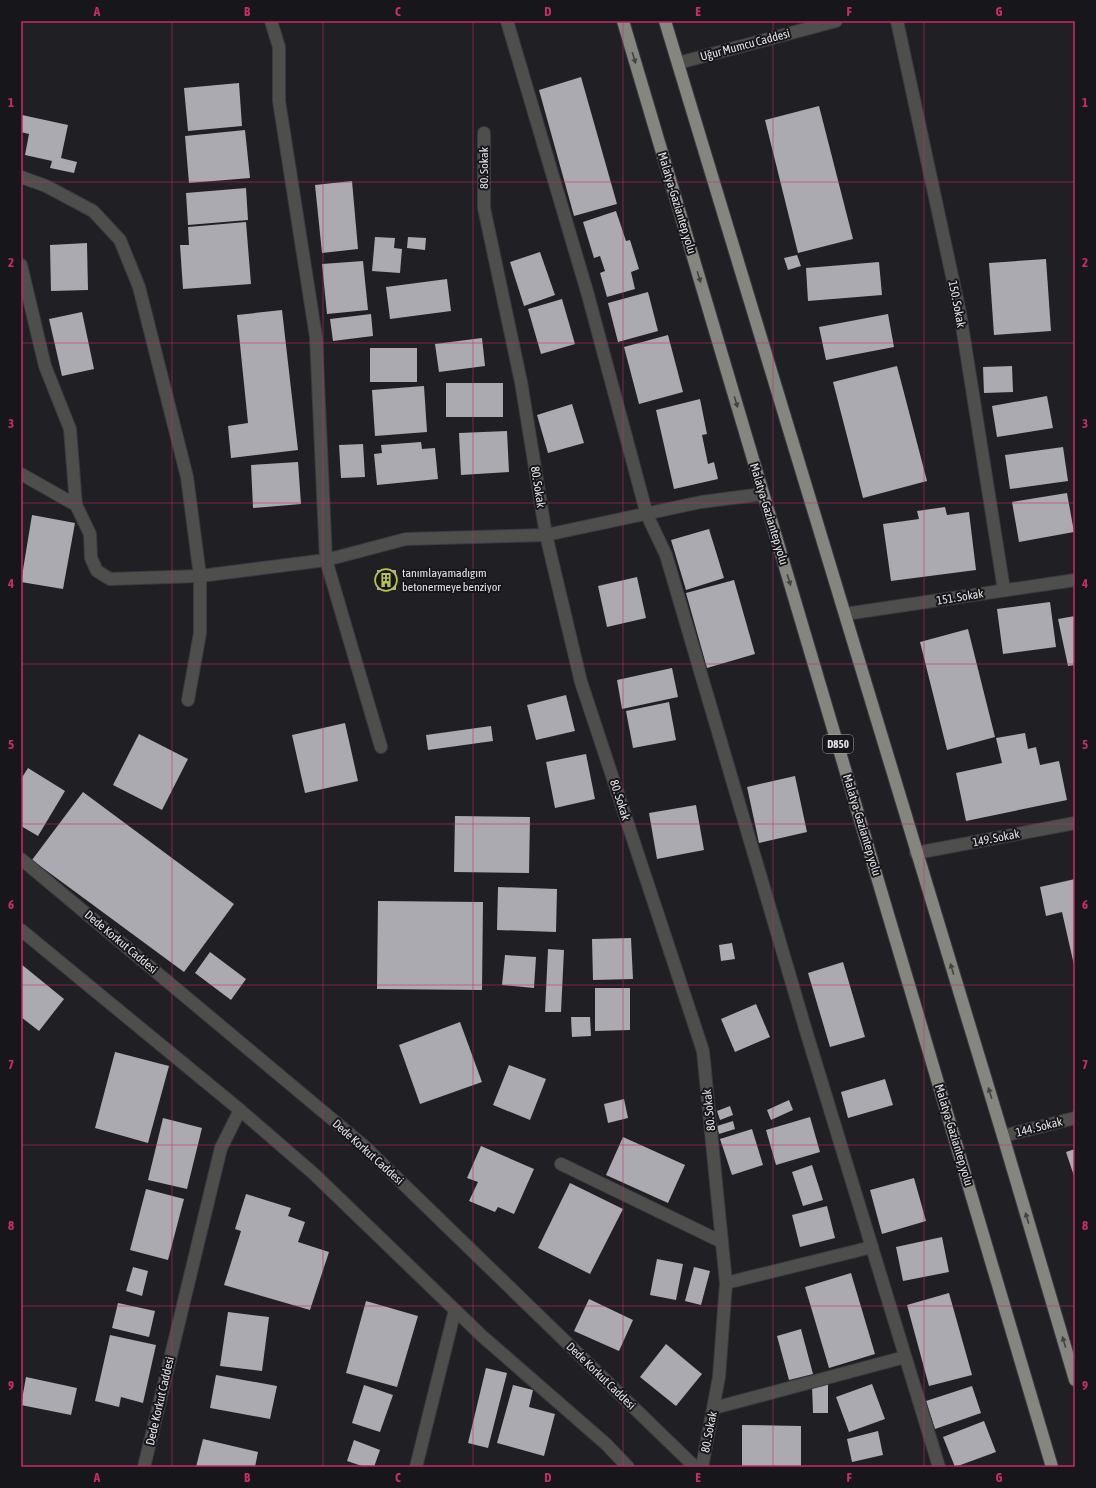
<svg xmlns="http://www.w3.org/2000/svg" width="1096" height="1488" font-family="'Asap Condensed',sans-serif">
<style>
.building{fill:#abaab0}
.lines{fill:none;stroke-linecap:round;stroke-linejoin:round}
.service-casing{stroke:#3b3a3f;stroke-width:14}
.minor-casing{stroke:#3b3a3f;stroke-width:14}
.trunk-casing{stroke:#3b3a3f;stroke-width:14}
.service{stroke:#4e4f4c;stroke-width:12}
.minor{stroke:#4e4f4c;stroke-width:12}
.trunk{stroke:#858680;stroke-width:12}
.oneway{fill:#434343}
.grid{fill:none;stroke:#c52c69;stroke-width:1;stroke-opacity:0.55}
.labels{text-anchor:middle;stroke-width:4;stroke-linejoin:round;paint-order:stroke}
.shield{fill:#17161a;stroke:#a5a4a8;stroke-width:1}
.shield-label{font-size:11px;font-weight:bold;fill:#e2e1e5}
.street-label{font-size:12px;fill:#e2e1e5;stroke:#17161a}
.poi-label{font-size:12px;fill:#e2e1e5;stroke:#17161a;text-anchor:start}
.neatline{fill:none;stroke:#c52c69;stroke-width:1.5}
.grid-label{font-size:13px;text-anchor:middle;font-weight:bold;fill:#c52c69}
</style>
<rect width="100%" height="100%" fill="#201f24"/>
<g class="building">
<polygon points="581,77 617,204 574,216 539,90"/>
<polygon points="239,83 242,126 188,131 184,88"/>
<polygon points="819,106 853,239 798,253 765,120"/>
<polygon points="22,115 68,125 61,158 77,162 74,173 50,168 52,161 25,155 29,134 21,132"/>
<polygon points="245,130 250,178 189,183 185,136"/>
<polygon points="352,181 358,249 322,253 315,185"/>
<polygon points="246,188 248,220 188,225 186,193"/>
<polygon points="616,211 626,241 630,240 639,269 631,272 635,289 607,297 600,273 605,271 600,256 594,258 583,222"/>
<polygon points="246,222 251,284 183,289 180,245 189,245 188,227"/>
<polygon points="375,237 395,238 394,248 402,249 400,273 372,271"/>
<polygon points="408,237 426,238 425,250 407,248"/>
<polygon points="87,243 88,290 51,291 50,245"/>
<polygon points="540,252 555,295 524,306 510,262"/>
<polygon points="797,255 801,266 788,270 784,258"/>
<polygon points="1046,259 1051,331 994,335 989,263"/>
<polygon points="363,261 368,310 327,314 322,264"/>
<polygon points="879,262 882,295 808,301 806,268"/>
<polygon points="447,279 451,311 390,319 386,287"/>
<polygon points="648,292 658,331 618,342 608,303"/>
<polygon points="562,299 575,344 541,354 528,309"/>
<polygon points="282,310 298,450 231,458 228,426 248,423 237,315"/>
<polygon points="82,312 94,369 62,376 49,319"/>
<polygon points="371,314 373,336 333,341 330,319"/>
<polygon points="888,314 894,347 826,360 819,327"/>
<polygon points="668,335 683,392 639,404 624,347"/>
<polygon points="482,338 485,366 439,372 435,344"/>
<rect x="370" y="348" width="47" height="34"/>
<polygon points="897,366 927,481 863,498 833,382"/>
<polygon points="1012,366 1013,392 984,393 983,367"/>
<rect x="446" y="383" width="57" height="34"/>
<polygon points="424,386 427,432 375,436 372,390"/>
<polygon points="1047,396 1053,428 997,437 992,406"/>
<polygon points="700,399 707,434 702,435 708,464 714,462 718,479 674,489 656,410"/>
<polygon points="572,404 584,443 548,453 537,415"/>
<polygon points="507,431 509,472 461,475 459,433"/>
<polygon points="421,442 422,449 435,448 438,479 377,485 374,454 382,453 381,445"/>
<polygon points="363,444 365,477 341,478 339,445"/>
<polygon points="1063,447 1068,481 1010,489 1005,455"/>
<polygon points="298,462 301,504 253,508 251,465"/>
<polygon points="1067,493 1074,532 1019,542 1012,502"/>
<polygon points="945,507 947,515 969,512 976,570 891,581 883,524 919,519 917,511"/>
<polygon points="32,515 75,523 63,589 21,582"/>
<polygon points="709,529 724,578 686,590 671,540"/>
<rect x="377" y="570" width="19" height="20"/>
<polygon points="637,577 646,618 607,627 598,586"/>
<polygon points="734,580 755,654 707,668 686,593"/>
<polygon points="1050,602 1056,647 1003,654 997,609"/>
<polygon points="1075,616 1075,665 1068,666 1058,619"/>
<polygon points="968,629 995,737 947,750 920,642"/>
<polygon points="672,668 678,697 622,709 617,680"/>
<polygon points="566,695 575,731 536,740 527,705"/>
<polygon points="669,702 676,740 633,748 626,711"/>
<polygon points="345,723 358,781 305,793 292,735"/>
<polygon points="491,726 493,741 428,750 426,735"/>
<polygon points="1025,733 1028,749 1036,747 1040,765 1059,761 1067,800 966,821 956,773 1002,763 996,738"/>
<polygon points="139,734 188,759 162,810 113,785"/>
<polygon points="586,754 595,799 555,808 546,762"/>
<polygon points="28,768 65,791 38,836 21,826 21,779"/>
<polygon points="795,776 807,832 759,843 747,787"/>
<polygon points="83,792 234,904 184,972 32,860"/>
<polygon points="696,805 704,850 657,859 649,813"/>
<polygon points="455,816 530,817 529,873 454,872"/>
<polygon points="1075,879 1075,965 1074,965 1062,912 1046,916 1040,887"/>
<polygon points="498,887 557,889 556,932 497,930"/>
<polygon points="378,901 483,902 482,990 377,989"/>
<polygon points="631,938 633,979 593,980 592,939"/>
<polygon points="732,943 735,959 721,961 719,945"/>
<polygon points="548,949 564,950 561,1012 545,1012"/>
<polygon points="210,952 246,979 231,1000 195,973"/>
<polygon points="505,955 536,957 534,988 502,985"/>
<polygon points="843,962 865,1037 830,1047 808,973"/>
<polygon points="21,964 64,999 39,1031 21,1017"/>
<polygon points="595,988 630,988 630,1030 595,1031"/>
<polygon points="756,1004 770,1037 735,1052 721,1019"/>
<polygon points="571,1017 590,1017 591,1036 572,1037"/>
<polygon points="460,1022 482,1082 420,1104 399,1045"/>
<polygon points="115,1052 169,1066 148,1143 95,1128"/>
<polygon points="509,1065 546,1079 530,1120 493,1105"/>
<polygon points="885,1079 893,1105 848,1118 841,1092"/>
<polygon points="624,1099 628,1118 608,1123 604,1104"/>
<polygon points="789,1100 793,1110 771,1120 767,1110"/>
<polygon points="730,1106 733,1115 720,1120 717,1111"/>
<polygon points="810,1117 820,1152 776,1165 766,1130"/>
<polygon points="163,1118 202,1128 187,1189 148,1180"/>
<polygon points="733,1121 735,1129 719,1134 717,1126"/>
<polygon points="752,1129 763,1165 732,1175 720,1139"/>
<polygon points="623,1137 685,1165 668,1203 606,1175"/>
<polygon points="481,1146 534,1169 514,1214 498,1207 495,1212 469,1201 478,1182 467,1178"/>
<polygon points="1075,1149 1075,1179 1066,1152"/>
<polygon points="812,1165 823,1200 803,1206 792,1172"/>
<polygon points="914,1178 926,1221 882,1234 870,1190"/>
<polygon points="570,1183 623,1209 590,1274 538,1248"/>
<polygon points="146,1189 184,1199 168,1260 130,1250"/>
<polygon points="246,1194 291,1208 288,1216 305,1222 298,1242 329,1252 310,1310 224,1285 241,1231 235,1229"/>
<polygon points="827,1206 835,1238 800,1247 792,1215"/>
<polygon points="942,1237 949,1272 903,1281 896,1247"/>
<polygon points="657,1259 683,1264 676,1300 650,1295"/>
<polygon points="133,1267 148,1271 142,1296 126,1291"/>
<polygon points="694,1267 710,1271 701,1305 685,1301"/>
<polygon points="851,1273 875,1354 829,1368 805,1287"/>
<polygon points="949,1293 972,1375 929,1386 907,1305"/>
<polygon points="589,1299 633,1320 619,1351 574,1331"/>
<polygon points="366,1301 418,1316 397,1387 346,1373"/>
<polygon points="118,1303 155,1311 149,1337 112,1328"/>
<polygon points="228,1312 269,1317 262,1371 220,1366"/>
<polygon points="801,1329 813,1374 789,1380 777,1336"/>
<polygon points="110,1335 156,1345 143,1403 121,1397 119,1407 95,1401"/>
<polygon points="666,1344 702,1374 676,1406 640,1377"/>
<polygon points="486,1368 507,1373 488,1448 468,1443"/>
<polygon points="216,1375 277,1386 270,1419 210,1408"/>
<polygon points="26,1377 77,1388 71,1415 21,1405"/>
<polygon points="828,1384 828,1413 813,1413 812,1385"/>
<polygon points="872,1384 885,1419 849,1432 836,1397"/>
<polygon points="364,1385 393,1395 380,1432 352,1423"/>
<polygon points="513,1385 533,1390 529,1407 555,1414 544,1456 497,1443"/>
<polygon points="972,1386 981,1413 935,1429 926,1401"/>
<polygon points="984,1421 996,1452 955,1467 943,1437"/>
<polygon points="742,1425 801,1426 801,1467 742,1467"/>
<polygon points="878,1431 883,1455 852,1462 847,1439"/>
<polygon points="203,1439 258,1452 255,1467 196,1467"/>
<polygon points="354,1440 380,1450 374,1467 365,1467 347,1461"/>
</g>
<g class="lines">
<g class="service-casing">
<g id="service">
<polyline points="21,177 46,186 93,211 120,240 139,287 187,477 200,576 200,633 188,700"/>
<polyline points="561,1164 722,1242"/>
</g>
</g>
<g class="minor-casing">
<g id="minor">
<polyline points="271,21 279,47 279,101 316,337 326,560 381,747"/>
<polyline points="507,21 588,295 647,515 666,555 806,1031 939,1467"/>
<polyline points="897,21 960,313 1004,590"/>
<polyline points="678,63 836,21"/>
<polyline points="484,133 484,208 521,382 546,535 581,682 703,1051 726,1283 719,1377 702,1467"/>
<polyline points="21,265 45,366 70,429 76,505 90,534 91,558 97,571 110,579 200,576 326,560 406,539 546,535 701,502 763,494"/>
<polyline points="21,474 76,505"/>
<polyline points="845,614 1075,580"/>
<polyline points="916,853 1075,823"/>
<polyline points="21,859 363,1145 695,1467"/>
<polyline points="21,930 240,1110 314,1174 482,1336 606,1444 628,1467"/>
<polyline points="1003,1136 1075,1118"/>
<polyline points="726,1283 872,1247"/>
<polyline points="714,1408 905,1357"/>
<polyline points="144,1467 221,1148 240,1110"/>
<polyline points="416,1467 455,1310"/>
</g>
</g>
<g class="trunk-casing">
<g id="trunk">
<polyline points="623,21 1052,1467"/>
<polyline points="665,21 1003,1136 1075,1380"/>
</g>
</g>
<use href="#service" class="service"/>
<use href="#minor" class="minor"/>
<use href="#trunk" class="trunk"/>
</g>
<defs><path id="oneway-solid" d="M-6-.8H1V-3.2L6.5 0L1 3.2V.8H-6Z"/></defs>
<g class="oneway">
<use href="#oneway-solid" transform="translate(634 58) rotate(73)"/>
<use href="#oneway-solid" transform="translate(699 277) rotate(73)"/>
<use href="#oneway-solid" transform="translate(736 402) rotate(73)"/>
<use href="#oneway-solid" transform="translate(789 580) rotate(73)"/>
<use href="#oneway-solid" transform="translate(952 969) rotate(-107)"/>
<use href="#oneway-solid" transform="translate(990 1093) rotate(-107)"/>
<use href="#oneway-solid" transform="translate(1027 1218) rotate(-106)"/>
<use href="#oneway-solid" transform="translate(1064 1342) rotate(-106)"/>
</g>
<path class="grid" d="M 172,21 L 172,1467M 323,21 L 323,1467M 473,21 L 473,1467M 623,21 L 623,1467M 773,21 L 773,1467M 924,21 L 924,1467M 21,182 L 1075,182M 21,343 L 1075,343M 21,503 L 1075,503M 21,664 L 1075,664M 21,824 L 1075,824M 21,985 L 1075,985M 21,1145 L 1075,1145M 21,1306 L 1075,1306"/>
<defs>
<g id="building-ring" transform="scale(1.15)"><circle r="9.5" fill="#17161a" stroke="#b4c24a" stroke-width="1.5"/><path d="M-4-6H4V6H1V3H-1V6H-4ZM-2.5-4.3h1.7v1.8h-1.7ZM.8-4.3h1.7v1.8H.8ZM-2.5-1h1.7V.8h-1.7ZM.8-1h1.7V.8H.8Z" fill="#b4c24a"/></g>
</defs>
<g fill-rule="evenodd">
<use href="#building-ring" x="386" y="580"/>
</g>
<g class="labels">
<rect class="shield" x="823" y="735" width="30" height="18" rx="3"/>
<g class="shield-label">
<text x="838" y="748">D850</text>
</g>
<g class="street-label">
<text transform="translate(745 45) rotate(-15)" y="4">Uğur Mumcu Caddesi</text>
<text transform="translate(484 168) rotate(-90)" y="4">80. Sokak</text>
<text transform="translate(677 203) rotate(73)" y="4">Malatya-Gaziantep yolu</text>
<text transform="translate(957 304) rotate(79)" y="4">150. Sokak</text>
<text transform="translate(538 487) rotate(81)" y="4">80. Sokak</text>
<text transform="translate(769 514) rotate(73)" y="4">Malatya-Gaziantep yolu</text>
<text transform="translate(960 597) rotate(-9)" y="4">151. Sokak</text>
<text transform="translate(620 800) rotate(72)" y="4">80. Sokak</text>
<text transform="translate(862 825) rotate(73)" y="4">Malatya-Gaziantep yolu</text>
<text transform="translate(996 838) rotate(-11)" y="4">149. Sokak</text>
<text transform="translate(121 942) rotate(40)" y="4">Dede Korkut Caddesi</text>
<text transform="translate(709 1110) rotate(-96)" y="4">80. Sokak</text>
<text transform="translate(1039 1127) rotate(-14)" y="4">144. Sokak</text>
<text transform="translate(954 1135) rotate(73)" y="4">Malatya-Gaziantep yolu</text>
<text transform="translate(368 1152) rotate(42)" y="4">Dede Korkut Caddesi</text>
<text transform="translate(601 1376) rotate(44)" y="4">Dede Korkut Caddesi</text>
<text transform="translate(160 1401) rotate(-77)" y="4">Dede Korkut Caddesi</text>
<text transform="translate(709 1432) rotate(-79)" y="4">80. Sokak</text>
</g>
<g class="poi-label">
<text x="402" y="577">tanımlayamadıgım<tspan x="402" dy="14">betonermeye benziyor</tspan></text>
</g>
</g>
<rect width="1096" height="1488" fill="none" stroke="#17161a" stroke-width="44"/>
<rect x="22" y="22" width="1052" height="1444" class="neatline"/>
<g class="grid-label">
<text x="97" y="16">A</text>
<text x="247" y="16">B</text>
<text x="398" y="16">C</text>
<text x="548" y="16">D</text>
<text x="698" y="16">E</text>
<text x="849" y="16">F</text>
<text x="999" y="16">G</text>
<text x="11" y="107">1</text>
<text x="1085" y="107">1</text>
<text x="11" y="267">2</text>
<text x="1085" y="267">2</text>
<text x="11" y="428">3</text>
<text x="1085" y="428">3</text>
<text x="11" y="588">4</text>
<text x="1085" y="588">4</text>
<text x="11" y="749">5</text>
<text x="1085" y="749">5</text>
<text x="11" y="909">6</text>
<text x="1085" y="909">6</text>
<text x="11" y="1069">7</text>
<text x="1085" y="1069">7</text>
<text x="11" y="1230">8</text>
<text x="1085" y="1230">8</text>
<text x="11" y="1390">9</text>
<text x="1085" y="1390">9</text>
<text x="97" y="1482">A</text>
<text x="247" y="1482">B</text>
<text x="398" y="1482">C</text>
<text x="548" y="1482">D</text>
<text x="698" y="1482">E</text>
<text x="849" y="1482">F</text>
<text x="999" y="1482">G</text>
</g>
</svg>
